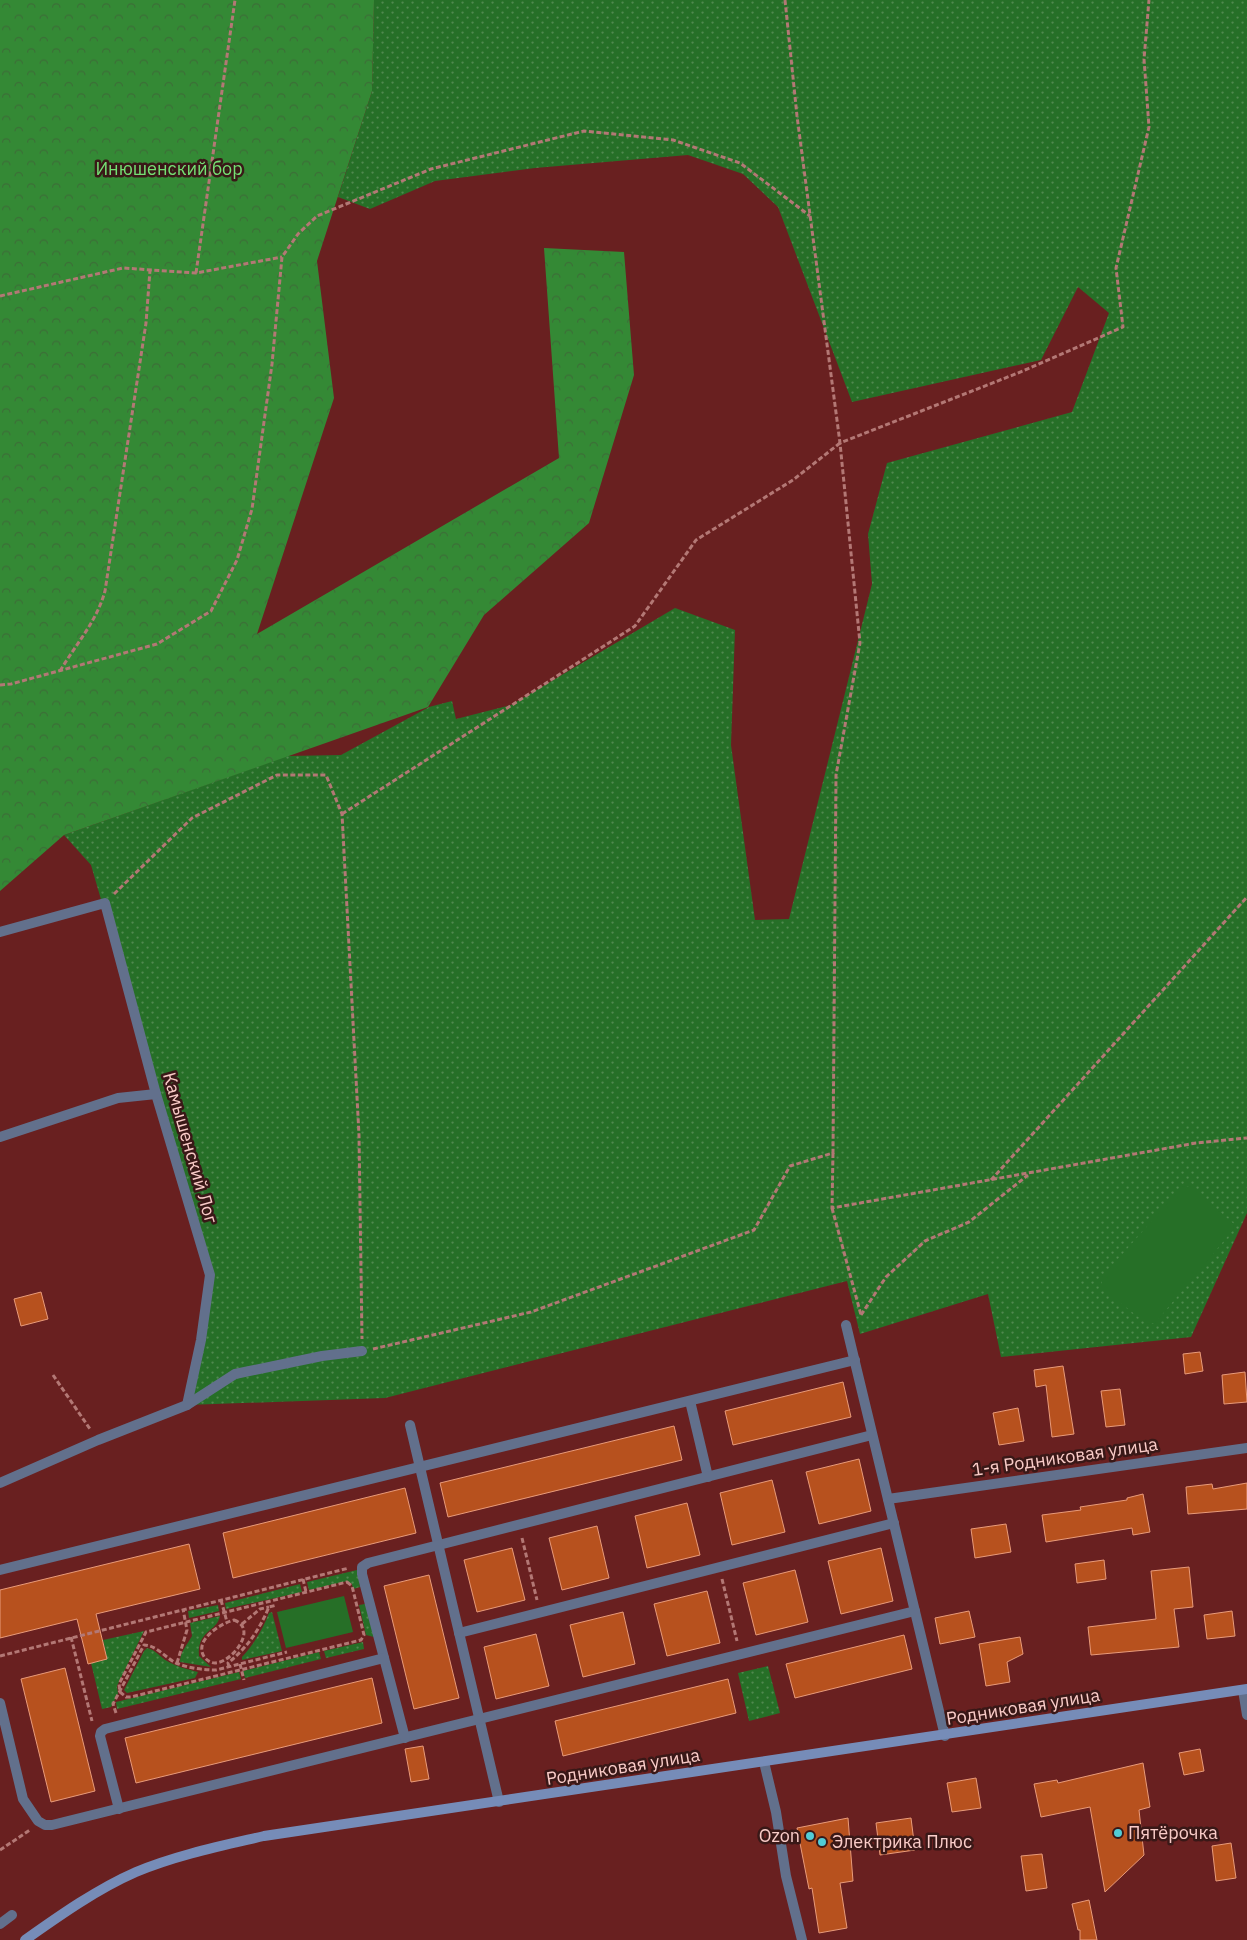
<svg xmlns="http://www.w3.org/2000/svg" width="1247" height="1940" font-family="'IBM Plex Sans',sans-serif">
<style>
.grass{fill:url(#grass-dots)}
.forest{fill:url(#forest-crowns)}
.garden{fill:#266f27}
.building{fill:#b7511e;stroke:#e99b7a}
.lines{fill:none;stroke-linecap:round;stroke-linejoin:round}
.path{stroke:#b37875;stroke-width:3;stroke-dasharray:5 2.5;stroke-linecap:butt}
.lane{stroke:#62708c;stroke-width:10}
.street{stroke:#62708c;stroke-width:10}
.secondary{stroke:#768cb8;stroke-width:10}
.poi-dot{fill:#52ccd6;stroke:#391817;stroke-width:2}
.labels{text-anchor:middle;stroke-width:5;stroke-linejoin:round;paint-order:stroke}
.park-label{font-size:18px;fill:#75e074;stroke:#391817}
.street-label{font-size:18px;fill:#faccc8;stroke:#391817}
.poi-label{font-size:18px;fill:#faccc8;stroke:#391817;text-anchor:start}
</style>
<defs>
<pattern id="grass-dots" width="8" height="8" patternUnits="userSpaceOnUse" patternTransform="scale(1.25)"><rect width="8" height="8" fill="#266f27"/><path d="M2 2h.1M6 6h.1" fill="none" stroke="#51894f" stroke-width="1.8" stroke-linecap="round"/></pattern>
<pattern id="forest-crowns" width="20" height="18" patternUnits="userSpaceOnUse" patternTransform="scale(1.25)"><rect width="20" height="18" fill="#348935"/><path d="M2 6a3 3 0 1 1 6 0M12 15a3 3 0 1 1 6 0" fill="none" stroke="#3c6e37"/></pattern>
</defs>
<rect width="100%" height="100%" fill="#692020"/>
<g class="grass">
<polygon points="374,0 1247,0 1247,1213 1191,1337 1001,1357 988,1294 860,1334 847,1281 385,1398 187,1405 210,1275 91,865 64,835 287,756 341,755 429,707 452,701 456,719 511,705 675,608 735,630 731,745 755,920 789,919 872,584 868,534 887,463 1072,412 1109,313 1078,287 1041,360 852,402 778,207 743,174 688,155 535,168 435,181 370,209 338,197 372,91"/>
<polygon points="357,1570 360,1587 353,1589 352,1584 347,1581 309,1590 307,1582"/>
<polygon points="300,1584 302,1592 226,1609 225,1603"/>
<polygon points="365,1604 374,1637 366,1635 359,1605"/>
<polygon points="218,1605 219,1611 189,1618 188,1611"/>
<path d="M 272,1612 L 282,1651 L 242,1660 L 242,1657 C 254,1644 263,1629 269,1613 Z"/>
<path d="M 220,1616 C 217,1632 197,1630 199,1656 L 211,1667 L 180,1662 C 180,1652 187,1645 192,1636 L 190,1623 Z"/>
<polygon points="144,1631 117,1686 118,1694 111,1707 102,1709 91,1663 107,1659 103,1640"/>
<polygon points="363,1642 364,1649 326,1658 324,1651"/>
<path d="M 147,1648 C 156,1650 160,1657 167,1661 C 177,1667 187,1669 198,1672 L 195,1678 L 127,1693 L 124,1690 L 144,1651 Z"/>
<polygon points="319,1652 321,1659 245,1678 243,1671"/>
<polygon points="768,1666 780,1713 749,1721 738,1673"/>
<polygon points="239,1672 241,1679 117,1709 116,1702"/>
</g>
<polygon class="forest" points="0,0 374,0 372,91 317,261 334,398 257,634 559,458 544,248 624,252 634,375 589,523 484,615 428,707 64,835 0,891"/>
<g class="garden">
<polygon points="1183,1186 1191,1187 1234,1224 1233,1230 1155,1323 1147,1324 1102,1288 1102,1277"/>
<polygon points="344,1596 353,1632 286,1648 277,1612"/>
</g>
<g class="building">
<polygon points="41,1292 48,1319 21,1326 14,1299"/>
<polygon points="1200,1352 1203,1371 1185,1374 1183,1354"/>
<polygon points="1063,1366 1074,1434 1052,1437 1046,1385 1036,1387 1034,1370"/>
<polygon points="1245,1372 1247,1402 1224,1404 1222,1375"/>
<polygon points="843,1382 851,1417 733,1445 725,1411"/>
<polygon points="1120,1389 1125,1425 1106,1427 1101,1391"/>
<polygon points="1018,1408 1024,1441 999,1445 993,1413"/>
<polygon points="674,1426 682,1460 448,1517 440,1483"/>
<polygon points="859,1459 871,1511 819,1524 806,1472"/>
<polygon points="772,1480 785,1532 732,1545 720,1493"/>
<polygon points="1247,1483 1247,1509 1188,1514 1186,1487 1212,1484 1213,1489"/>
<polygon points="405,1488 416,1533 233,1578 223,1533"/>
<polygon points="1143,1494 1150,1532 1133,1535 1132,1528 1046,1542 1042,1515 1081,1510 1080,1507 1127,1500 1127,1498"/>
<polygon points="687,1503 700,1555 647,1568 635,1516"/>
<polygon points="1006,1524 1011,1552 975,1558 971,1529"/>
<polygon points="597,1526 609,1578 562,1590 549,1538"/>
<polygon points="189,1544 200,1589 96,1614 107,1659 88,1664 77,1619 0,1638 0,1590"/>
<polygon points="512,1548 525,1600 477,1612 464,1560"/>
<polygon points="881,1548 893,1601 841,1614 828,1561"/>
<polygon points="1104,1560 1106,1579 1077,1583 1075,1564"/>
<polygon points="1189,1567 1193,1607 1174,1609 1179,1647 1091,1655 1088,1627 1156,1619 1151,1571"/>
<polygon points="795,1570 808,1622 756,1635 743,1583"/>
<polygon points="429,1575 459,1698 414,1709 384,1586"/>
<polygon points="707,1591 720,1643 667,1656 654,1604"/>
<polygon points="969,1611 975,1637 940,1644 935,1618"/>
<polygon points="1232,1611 1235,1636 1207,1639 1204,1615"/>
<polygon points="623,1612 635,1664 583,1677 570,1625"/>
<polygon points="536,1634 549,1686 496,1699 484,1647"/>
<polygon points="904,1635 912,1669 795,1698 786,1664"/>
<polygon points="1020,1637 1023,1654 1007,1662 1010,1682 986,1686 979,1644"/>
<polygon points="65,1668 95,1791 51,1802 21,1679"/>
<polygon points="372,1678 382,1723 136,1783 125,1738"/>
<polygon points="728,1679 736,1713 563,1756 555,1721"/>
<polygon points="423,1746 429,1779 411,1782 405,1749"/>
<polygon points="1200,1749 1204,1771 1184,1775 1179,1753"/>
<polygon points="1143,1763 1150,1807 1139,1810 1144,1855 1105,1892 1090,1807 1041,1817 1034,1784 1057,1780 1058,1783"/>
<polygon points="976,1778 981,1808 952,1812 947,1783"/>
<polygon points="848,1818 853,1881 840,1883 847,1928 819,1933 812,1888 809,1889 797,1828"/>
<polygon points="911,1818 915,1850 880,1855 876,1823"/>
<polygon points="1231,1843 1236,1878 1216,1881 1212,1846"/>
<polygon points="1042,1854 1047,1888 1026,1891 1021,1856"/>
<polygon points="1089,1900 1097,1940 1080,1940 1080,1930 1078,1930 1072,1904"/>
</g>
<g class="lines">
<g class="path">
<polyline points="785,0 797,116 840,443 1023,371 1123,327 1116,268 1149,127 1144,59 1149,0"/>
<polyline points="196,273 235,0"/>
<polyline points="0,296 123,268 196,273 282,257"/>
<path d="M 60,671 C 76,644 97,621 105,591 L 146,323 L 150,270"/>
<polyline points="0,685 11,684 157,644 211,611 237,560 252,509 272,364 282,257 298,234 317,216 431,169 584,131 673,140 740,163 810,216"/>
<polyline points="342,814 635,626 696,540 793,480 840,443"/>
<polyline points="114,894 192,818 277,775 326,775 342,814 359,1135 362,1339"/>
<polyline points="833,1153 832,1208 1196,1143 1247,1138"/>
<polyline points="991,1180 1247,897"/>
<polyline points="832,1208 861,1315"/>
<polyline points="861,1315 886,1277 925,1241 969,1222 1028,1175"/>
<polyline points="373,1349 531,1312 754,1230 790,1166 833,1153 836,775 860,643 840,443"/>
<polyline points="53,1375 90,1429"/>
<polyline points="522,1538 537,1600"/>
<polyline points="303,1579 306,1592"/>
<polyline points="722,1579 737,1641"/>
<polygon points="347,1582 352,1586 364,1635 361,1640 131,1697 126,1697 120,1692 119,1684 146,1632"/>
<polyline points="221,1600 227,1622"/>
<path d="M 234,1620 C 259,1629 231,1663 215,1663 C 211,1663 208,1661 205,1658 C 192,1641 221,1623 234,1620 Z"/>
<polyline points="242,1624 260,1609 269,1607"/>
<polyline points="71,1637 92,1721"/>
<polyline points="0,1656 349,1568"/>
<polyline points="177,1663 187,1630 183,1609"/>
<polyline points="240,1664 244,1680"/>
<path d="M 229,1667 L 228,1663 C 248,1647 259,1630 269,1607 L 277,1605"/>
<path d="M 116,1713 L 113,1704 L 144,1645 C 156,1645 166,1658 176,1663 C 188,1668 203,1670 216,1670 L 287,1652"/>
<polyline points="0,1850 30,1830"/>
</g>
<g class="lane">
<polyline points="690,1401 708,1477"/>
<polyline points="410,1425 499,1802"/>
<polyline points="0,1570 855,1360"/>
<polyline points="459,1633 894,1523"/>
<polyline points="384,1658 362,1574 362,1567 368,1563 872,1435"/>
<polyline points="0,1703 23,1799 38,1821 45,1825 52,1825 915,1611"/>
<polyline points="119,1809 100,1736 101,1732 105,1729 384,1658 405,1738"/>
<polyline points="0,1924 12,1915"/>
</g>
<g class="street">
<polyline points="0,932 105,903 156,1094 210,1275 201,1340 187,1405"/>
<polyline points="0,1137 118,1098 156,1094"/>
<polyline points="846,1325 945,1736"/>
<polyline points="0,1483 98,1440 187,1405 235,1374 322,1356 362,1351"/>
<polyline points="888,1499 1247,1448"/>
<polyline points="1243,1690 1247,1715"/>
<polyline points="764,1762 776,1812 786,1876 802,1940"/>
</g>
<path class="secondary" d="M 25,1940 C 59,1916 97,1889 136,1872 C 177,1855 221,1846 264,1836 L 1247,1689"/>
</g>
<g class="poi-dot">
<circle cx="1118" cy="1833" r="5"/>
<circle cx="810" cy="1836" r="5"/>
<circle cx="822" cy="1842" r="5"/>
</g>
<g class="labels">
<g class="park-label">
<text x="169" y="175">Инюшенский бор</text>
</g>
<g class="street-label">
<text transform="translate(190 1148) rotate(74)" y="6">Камышенский Лог</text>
<text transform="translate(1065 1457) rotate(-8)" y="6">1-я Родниковая улица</text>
<text transform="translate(1023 1707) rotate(-9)" y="6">Родниковая улица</text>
<text transform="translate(623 1767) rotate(-9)" y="6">Родниковая улица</text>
</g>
<g class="poi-label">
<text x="1128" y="1839">Пятёрочка</text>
<text x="800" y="1842" text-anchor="end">Ozon</text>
<text x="832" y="1848">Электрика Плюс</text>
</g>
</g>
</svg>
